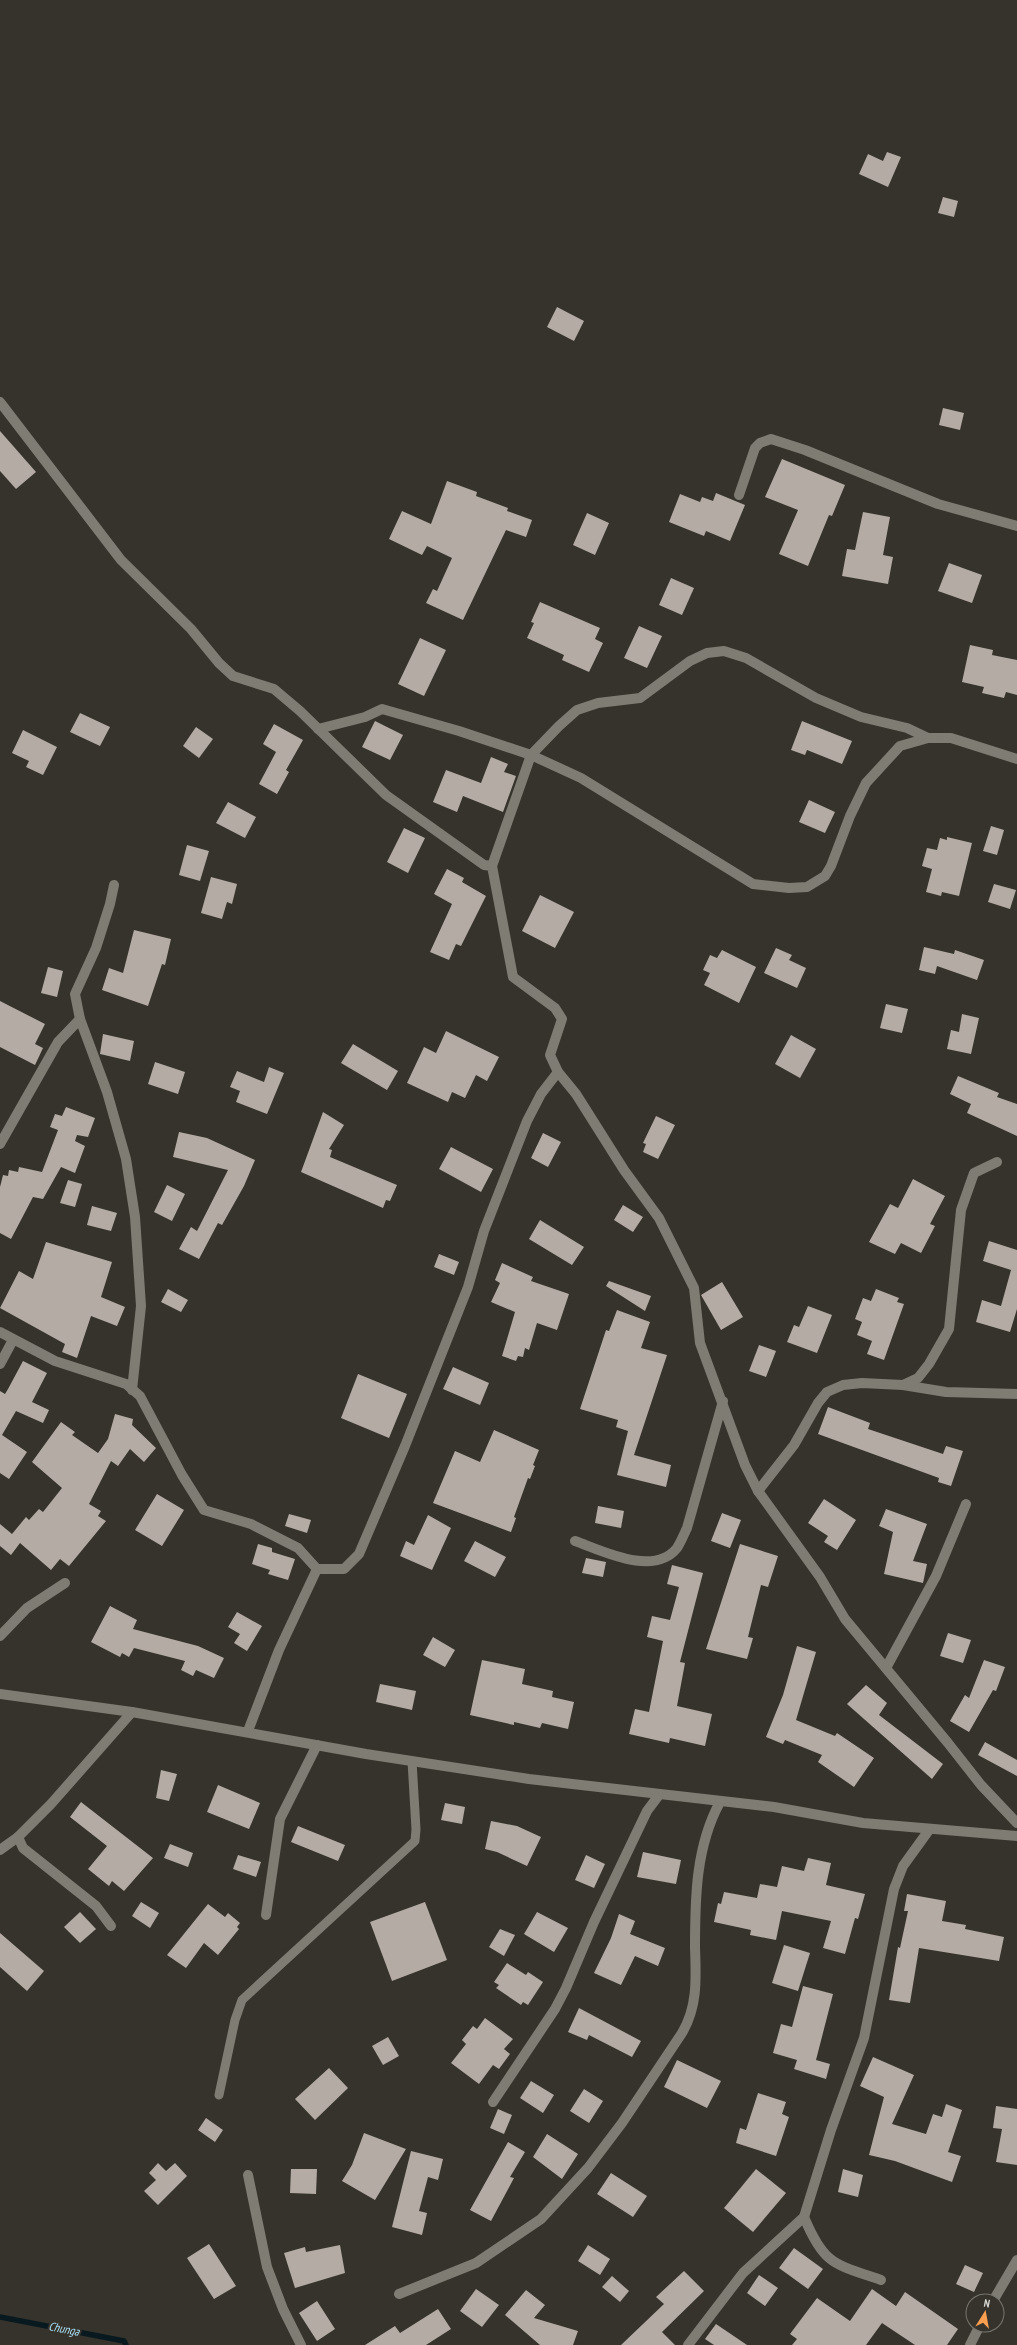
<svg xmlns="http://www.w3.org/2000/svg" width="1017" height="2345" font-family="'PT Sans Narrow',sans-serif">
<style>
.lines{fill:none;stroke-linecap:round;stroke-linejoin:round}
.stream{stroke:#091920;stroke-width:5.5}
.building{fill:#b3aba4}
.lane{stroke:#7e7c73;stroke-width:9}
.street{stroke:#7e7c73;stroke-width:10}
.labels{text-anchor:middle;stroke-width:4;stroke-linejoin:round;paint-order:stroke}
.water-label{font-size:12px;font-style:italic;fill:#aadff5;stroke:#35332b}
</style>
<rect width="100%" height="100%" fill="#35332b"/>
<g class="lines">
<polyline class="stream" points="0,2317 124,2341 126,2345"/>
</g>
<g class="building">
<polygon points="887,152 901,157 888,187 859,174 868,154 883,161"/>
<polygon points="943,197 958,201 954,217 938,213"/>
<polygon points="557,307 584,321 574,341 547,327"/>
<polygon points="943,408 964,413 960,430 939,425"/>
<polygon points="0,431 36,472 16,489 0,471"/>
<polygon points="782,459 845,485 832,516 829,515 808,566 779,554 798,510 765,497"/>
<polygon points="447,481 477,492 476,496 508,508 507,511 532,520 526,537 506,530 463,620 426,603 433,589 437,591 452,558 427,546 422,555 389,539 402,511 431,524"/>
<polygon points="716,493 745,505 730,541 706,531 704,536 669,522 680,494 700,502 702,497 713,501"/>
<polygon points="863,512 890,517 883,555 893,557 888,584 842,576 847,549 855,550"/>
<polygon points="587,513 609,523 595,555 573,545"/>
<polygon points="949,563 982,575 972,603 938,591"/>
<polygon points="671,578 694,588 682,615 659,605"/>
<polygon points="540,602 600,628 595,639 603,643 589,672 562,660 564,655 527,638 534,623 531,622"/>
<polygon points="639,626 662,636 647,668 624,658"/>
<polygon points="420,638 446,650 424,696 398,684"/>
<polygon points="970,645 993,650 992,655 1017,660 1017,695 1006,692 1004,698 982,693 984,687 962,682"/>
<polygon points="80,713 110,727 100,746 70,732"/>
<polygon points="375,721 403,735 390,760 362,747"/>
<polygon points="802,721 852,741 842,764 807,750 805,755 791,750"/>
<polygon points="274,724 303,740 286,770 289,772 277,794 259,784 276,752 263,744"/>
<polygon points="196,727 213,739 199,758 183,746"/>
<polygon points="23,730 57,747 43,775 26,767 29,761 12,753"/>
<polygon points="491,757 508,764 504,772 516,776 503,812 463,796 457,812 433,802 446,770 481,783"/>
<polygon points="809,800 835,812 825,833 799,822"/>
<polygon points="228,802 256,817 245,838 216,823"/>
<polygon points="991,826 1004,830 997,855 983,851"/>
<polygon points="404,828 425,838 408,873 387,862"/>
<polygon points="947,837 972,843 959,896 942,892 941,896 926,892 932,869 922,866 927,848 937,850 940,838 947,840"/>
<polygon points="187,845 209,851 200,881 179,875"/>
<polygon points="447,869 464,878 462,882 486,896 461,946 456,944 449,960 430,952 452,904 434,894"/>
<polygon points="211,877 237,884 232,904 227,902 222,919 201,913"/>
<polygon points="994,884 1016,890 1010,909 988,902"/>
<polygon points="540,895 574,912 555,948 522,931"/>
<polygon points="134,930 171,939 165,965 162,964 148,1006 102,990 109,968 123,973"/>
<polygon points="924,947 954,954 955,950 984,960 977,980 937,966 935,974 919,970"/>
<polygon points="776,948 792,955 789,960 806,968 797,988 764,973"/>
<polygon points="722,950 756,967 739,1003 704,985 710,973 703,970 710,955 717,958"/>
<polygon points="48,967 63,971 57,997 41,993"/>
<polygon points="0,1001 45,1024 35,1044 43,1048 35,1065 0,1047"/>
<polygon points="886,1004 908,1009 902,1033 880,1028"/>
<polygon points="962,1014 979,1018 971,1054 947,1049 951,1030 959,1032"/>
<polygon points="446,1031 499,1057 487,1081 476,1075 465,1098 452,1092 448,1102 407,1083 424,1047 436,1053"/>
<polygon points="103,1034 134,1041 130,1061 100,1054"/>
<polygon points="791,1035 816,1049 800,1078 775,1064"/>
<polygon points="353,1044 398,1071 387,1090 341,1063"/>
<polygon points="155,1062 185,1072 178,1094 148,1084"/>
<polygon points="269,1067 284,1073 267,1114 236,1102 240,1091 230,1087 237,1071 264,1082"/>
<polygon points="958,1076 999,1093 997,1097 1017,1104 1017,1136 967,1113 971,1104 950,1094"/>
<polygon points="66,1107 95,1118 88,1137 77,1135 75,1141 85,1146 75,1173 61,1167 43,1199 33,1197 11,1239 0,1233 0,1187 3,1175 8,1176 9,1170 18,1172 19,1167 42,1172 58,1130 50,1127 55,1114 62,1116"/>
<polygon points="323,1112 344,1125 329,1149 332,1150 330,1157 397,1185 390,1201 386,1200 383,1208 301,1172"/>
<polygon points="656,1116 675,1125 658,1159 643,1152 646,1144 643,1143"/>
<polygon points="179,1132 207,1138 255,1160 244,1186 222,1225 218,1223 199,1259 179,1249 191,1227 197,1231 228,1170 173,1157"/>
<polygon points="543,1133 561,1142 548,1167 531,1158"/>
<polygon points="451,1147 493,1169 481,1192 439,1169"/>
<polygon points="913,1179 945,1196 930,1224 935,1226 921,1253 901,1243 895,1254 869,1242 890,1204 898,1208"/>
<polygon points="68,1180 82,1184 75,1207 60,1203"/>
<polygon points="167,1185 185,1194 172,1221 154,1212"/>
<polygon points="623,1205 643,1217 633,1232 614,1220"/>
<polygon points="92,1206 117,1213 111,1231 87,1225"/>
<polygon points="540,1220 584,1247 572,1265 529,1239"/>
<polygon points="989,1241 1017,1250 1017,1309 1010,1332 976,1322 982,1300 1001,1306 1011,1270 983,1261"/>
<polygon points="46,1242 112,1262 101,1297 125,1307 117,1326 91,1316 77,1358 62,1352 65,1344 0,1308 19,1271 33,1279"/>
<polygon points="439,1254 459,1262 454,1275 434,1267"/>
<polygon points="502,1263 533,1277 531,1281 569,1294 557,1330 537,1323 529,1350 525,1348 523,1357 518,1356 516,1361 502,1356 515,1312 491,1302 500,1283 495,1280"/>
<polygon points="609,1281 651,1296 645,1311 606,1286"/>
<polygon points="722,1282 743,1317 721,1330 701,1295"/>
<polygon points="168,1289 188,1300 181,1312 161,1302"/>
<polygon points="876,1289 899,1298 897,1302 904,1304 884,1360 867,1354 872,1341 857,1335 862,1322 855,1319 863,1298 871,1301"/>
<polygon points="808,1306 832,1315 817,1353 787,1342 794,1325 799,1327"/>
<polygon points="617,1310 650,1322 641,1348 667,1355 634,1455 671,1465 666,1487 617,1475 628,1431 616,1427 618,1420 580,1409 606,1330 609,1331"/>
<polygon points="759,1345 776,1351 766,1377 749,1371"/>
<polygon points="23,1361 47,1373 32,1402 49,1410 43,1423 16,1411 2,1435 27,1452 9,1479 0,1473 0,1391 5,1394 8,1389"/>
<polygon points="453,1367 489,1383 480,1405 443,1389"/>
<polygon points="358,1374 407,1394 389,1438 341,1418"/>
<polygon points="828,1407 870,1423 868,1429 943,1454 946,1446 963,1451 951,1486 938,1482 939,1478 818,1434"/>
<polygon points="115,1414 133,1419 132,1425 156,1448 144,1462 130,1449 118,1466 111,1461 89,1504 101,1511 98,1516 106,1521 69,1566 60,1559 51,1570 20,1543 11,1555 0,1546 0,1524 12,1534 26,1517 29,1520 39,1509 43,1512 62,1488 32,1462 61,1422 75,1432 72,1435 98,1453 108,1439"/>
<polygon points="494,1430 539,1450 533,1465 535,1466 530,1479 528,1478 514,1517 516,1518 511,1532 433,1503 455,1451 480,1462"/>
<polygon points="157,1494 184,1510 162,1546 135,1530"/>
<polygon points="824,1499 856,1520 837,1550 824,1542 828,1536 808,1523"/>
<polygon points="598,1506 624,1511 621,1528 595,1523"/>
<polygon points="886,1509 927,1524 913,1561 927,1564 923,1583 884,1574 893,1532 879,1526"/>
<polygon points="722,1513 741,1520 730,1548 711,1541"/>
<polygon points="289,1514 311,1520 307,1533 285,1526"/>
<polygon points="428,1515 451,1528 432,1570 400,1556 406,1541 414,1545"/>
<polygon points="475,1541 506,1557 495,1577 464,1561"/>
<polygon points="258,1544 272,1548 272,1552 295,1559 288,1580 268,1574 270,1570 252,1564"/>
<polygon points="740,1544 778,1556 768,1587 761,1585 748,1637 753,1638 747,1659 706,1649"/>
<polygon points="586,1558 606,1562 603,1577 582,1573"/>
<polygon points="672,1565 703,1573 680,1662 685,1663 677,1706 712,1714 705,1746 670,1738 669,1743 629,1734 635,1709 649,1712 663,1641 647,1637 652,1616 670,1620 679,1587 667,1584"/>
<polygon points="110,1606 137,1620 133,1629 198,1646 224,1658 214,1678 196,1670 193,1676 181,1670 185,1661 134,1648 129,1657 122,1653 120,1657 91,1642"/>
<polygon points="237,1612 262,1626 247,1651 234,1643 240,1634 228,1627"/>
<polygon points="948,1633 971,1640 963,1663 940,1656"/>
<polygon points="433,1637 455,1650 445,1667 423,1655"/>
<polygon points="797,1646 816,1652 796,1720 835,1736 837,1733 874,1758 854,1787 818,1762 822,1755 785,1740 783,1744 766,1737 783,1695"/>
<polygon points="482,1660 525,1669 522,1684 553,1691 552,1697 574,1702 568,1729 542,1723 540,1728 514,1722 514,1725 470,1715"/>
<polygon points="984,1660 1005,1667 996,1691 993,1690 969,1732 950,1721 965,1695 969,1698"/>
<polygon points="380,1684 416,1691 412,1710 376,1702"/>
<polygon points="866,1685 887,1703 879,1715 943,1764 932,1779 847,1704"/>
<polygon points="985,1742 1017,1760 1017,1776 978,1755"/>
<polygon points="161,1770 177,1774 169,1801 156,1798"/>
<polygon points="218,1785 260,1803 249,1829 207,1812"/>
<polygon points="81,1802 153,1858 124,1891 112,1881 109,1886 88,1869 107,1846 70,1817"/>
<polygon points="445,1803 465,1807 462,1824 441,1820"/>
<polygon points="491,1821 517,1826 541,1837 527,1866 497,1852 485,1849"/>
<polygon points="298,1826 345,1845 338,1861 291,1842"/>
<polygon points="170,1844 193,1853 188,1867 164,1858"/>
<polygon points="643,1852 681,1860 676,1884 637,1877"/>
<polygon points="238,1855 261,1862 256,1877 233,1869"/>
<polygon points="586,1855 605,1864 594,1888 575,1880"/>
<polygon points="808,1858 831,1863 826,1885 865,1894 858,1919 855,1918 845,1954 823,1948 831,1921 782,1911 776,1940 750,1935 751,1930 714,1922 718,1903 721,1904 724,1892 757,1898 760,1884 777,1887 782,1866 804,1871"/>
<polygon points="907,1894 946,1901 942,1921 966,1925 965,1929 1004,1937 999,1961 919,1948 910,2003 889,2000 898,1947 900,1948 908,1911 904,1911"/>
<polygon points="141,1902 159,1913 150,1928 132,1916"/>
<polygon points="425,1902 447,1960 392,1981 370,1922"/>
<polygon points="208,1904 225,1917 228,1913 240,1923 237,1927 239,1929 218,1955 204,1943 186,1968 167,1955"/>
<polygon points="80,1912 96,1929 80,1943 64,1927"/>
<polygon points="537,1912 568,1928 554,1952 524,1934"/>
<polygon points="619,1914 635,1921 630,1934 665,1948 658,1966 635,1956 621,1985 594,1973 611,1938"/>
<polygon points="500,1929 515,1935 504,1956 489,1947"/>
<polygon points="0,1933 44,1971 27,1991 0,1967"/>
<polygon points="784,1945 810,1953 798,1991 772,1983"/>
<polygon points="507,1963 526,1975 528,1972 543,1982 528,2005 523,2002 521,2005 496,1988 499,1985 494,1982"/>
<polygon points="803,1986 833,1994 816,2060 830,2064 826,2079 794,2069 797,2060 773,2053 781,2024 792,2027"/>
<polygon points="579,2008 641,2041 632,2057 589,2035 587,2040 568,2032"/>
<polygon points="485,2018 513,2039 504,2049 510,2054 499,2069 493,2065 479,2084 451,2063 466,2044 462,2040 473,2026 477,2029"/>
<polygon points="388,2037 399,2056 383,2065 372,2046"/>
<polygon points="873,2057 914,2075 892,2124 926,2134 933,2114 942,2117 946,2104 962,2110 948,2152 961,2156 952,2182 895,2161 869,2155 884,2097 860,2086"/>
<polygon points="677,2060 721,2081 707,2108 664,2087"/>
<polygon points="329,2068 348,2088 315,2120 295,2099"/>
<polygon points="531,2081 554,2095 543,2113 520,2098"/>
<polygon points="584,2089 603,2101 589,2123 570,2111"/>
<polygon points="758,2093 786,2102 782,2114 789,2117 776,2156 736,2143 740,2128 746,2130"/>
<polygon points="996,2106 1017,2109 1017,2165 996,2162 1002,2129 993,2128"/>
<polygon points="498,2109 512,2115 504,2134 490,2128"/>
<polygon points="206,2118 223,2130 215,2142 198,2130"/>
<polygon points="364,2133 406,2149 375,2200 342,2181 352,2165"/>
<polygon points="547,2134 578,2154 562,2179 533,2157"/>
<polygon points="508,2142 525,2152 510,2177 514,2178 491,2221 470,2210"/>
<polygon points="411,2151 443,2159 438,2180 428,2177 419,2211 427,2213 422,2235 392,2227"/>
<polygon points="158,2163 166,2171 175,2163 187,2176 158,2205 144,2191 156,2180 149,2173"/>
<polygon points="291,2169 317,2169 316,2194 290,2193"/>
<polygon points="756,2169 786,2193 753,2232 724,2208"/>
<polygon points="843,2169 863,2175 858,2197 838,2192"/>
<polygon points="611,2173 647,2196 633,2217 597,2194"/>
<polygon points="209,2244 236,2286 214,2299 187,2258"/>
<polygon points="340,2245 345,2273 295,2288 284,2253 305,2247 306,2252"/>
<polygon points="588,2245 610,2259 600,2275 578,2261"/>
<polygon points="794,2248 823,2269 808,2289 779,2268"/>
<polygon points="965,2265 983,2273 974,2292 956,2284"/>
<polygon points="684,2271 704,2291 662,2332 675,2345 621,2345 664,2304 656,2297"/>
<polygon points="759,2275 778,2288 765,2306 747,2293"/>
<polygon points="612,2276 629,2291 620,2302 602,2287"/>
<polygon points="476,2289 499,2305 482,2327 460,2311"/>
<polygon points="872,2289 896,2306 905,2292 958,2329 947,2345 915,2345 882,2323 866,2345 792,2345 797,2339 790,2334 817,2298 850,2321"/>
<polygon points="526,2290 545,2305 534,2318 578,2331 573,2345 540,2345 505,2315"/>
<polygon points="317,2301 335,2329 317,2341 299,2313"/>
<polygon points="438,2309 451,2329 426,2345 365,2345 395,2326 400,2333"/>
<polygon points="716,2324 747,2345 714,2345 705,2339"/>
</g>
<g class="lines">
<polyline class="lane" points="219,2095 235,2020 242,2000 415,1841 416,1829 412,1761"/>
<g class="street">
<polyline points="0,402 121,560 191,629 219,663 233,676 274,689 300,711 386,795 484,865 492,866 513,977 555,1008 562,1019 550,1055 558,1072 576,1094 624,1170 659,1218 694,1288 700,1343 745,1465 758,1491 820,1577 845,1619 948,1743 981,1785 1017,1823"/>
<polyline points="739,495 755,448 760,443 771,439 805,450 938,504 1017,526"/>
<polyline points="318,729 365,717 382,709 459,731 531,755 581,778 753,884 789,888 807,887 825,876 831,866 850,816 866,783 900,746 928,738 951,738 1017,759"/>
<polyline points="492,866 531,755 559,726 577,710 598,703 640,698 690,661 707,653 724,651 746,658 816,698 861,717 907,728 928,738"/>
<polyline points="114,885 110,904 96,948 75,994 80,1019 107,1092 126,1159 135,1217 141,1306 132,1390"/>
<polyline points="0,1144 58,1042 80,1019"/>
<polyline points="0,1332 55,1361 126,1384 140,1396 182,1475 204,1510 251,1524 298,1548 317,1569 344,1569 359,1554 405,1446 468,1287 484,1231 527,1121 541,1094 558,1072"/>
<polyline points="0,1364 13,1340"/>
<polyline points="903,1385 946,1392 1017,1394"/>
<polyline points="758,1491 794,1445 818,1403 827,1392 843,1385 862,1383 903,1385 918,1378 929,1364 949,1329 961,1210 974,1173 997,1162"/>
<path d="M 575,1541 C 603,1551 654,1577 677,1548 C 681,1542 684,1534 687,1528 L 723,1401"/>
<polyline points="0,1636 27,1608 65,1583"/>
<polyline points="886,1668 936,1576 966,1504"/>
<polyline points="0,1694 132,1712 366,1754 529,1779 774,1807 863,1823 1017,1836"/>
<polyline points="248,1731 279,1650 317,1569"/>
<polyline points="0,1850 18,1837"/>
<polyline points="266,1915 280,1819 317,1745"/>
<polyline points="111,1926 96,1906 23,1848 18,1837 51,1804 132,1712"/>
<polyline points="493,2102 555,2009 566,1988 594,1922 647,1811 659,1795"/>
<polyline points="248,2175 267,2267 283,2309 301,2345"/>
<path d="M 804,2217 C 824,2265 834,2264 881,2280"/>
<path d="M 399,2294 L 476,2263 L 541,2219 L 588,2168 L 622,2123 L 682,2033 C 698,2006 696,1978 695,1947 C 695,1897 696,1846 720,1802"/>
<polyline points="993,2301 1017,2260"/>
<polyline points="688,2345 743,2273 804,2217 831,2130 864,2038 894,1889 903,1866 929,1830"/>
<polyline points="970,2345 980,2325"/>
</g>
</g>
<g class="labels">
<g class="water-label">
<text transform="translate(64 2329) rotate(11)" y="4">Chunga</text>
</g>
</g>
<g transform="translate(985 2313) rotate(11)"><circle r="19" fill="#35332b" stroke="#76756e"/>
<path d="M0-3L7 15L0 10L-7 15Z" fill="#fa9f4f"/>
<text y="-6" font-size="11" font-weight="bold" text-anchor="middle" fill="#d8d7d2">N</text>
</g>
</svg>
